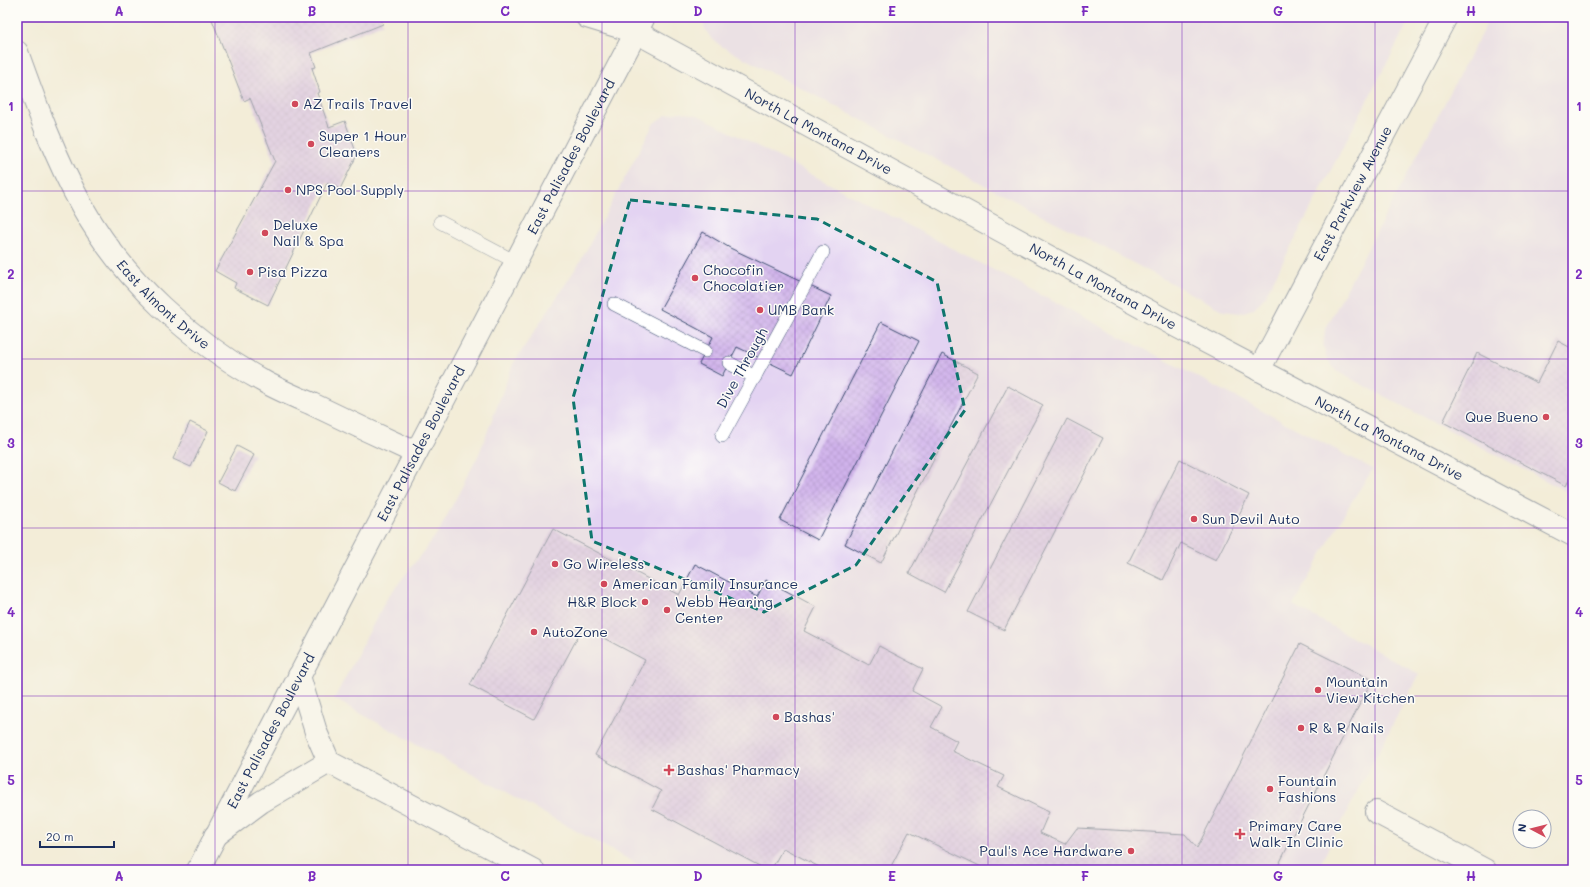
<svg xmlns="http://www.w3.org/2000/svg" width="1590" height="887" font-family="Mali,sans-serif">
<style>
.built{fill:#e3d3f2}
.building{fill:url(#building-cross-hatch)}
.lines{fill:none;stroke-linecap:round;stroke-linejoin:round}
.service-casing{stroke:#3b4c70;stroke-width:14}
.minor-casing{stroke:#3b4c70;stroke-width:24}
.tertiary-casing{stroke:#3b4c70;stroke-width:24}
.service{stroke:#fff;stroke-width:13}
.minor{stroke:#fff;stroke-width:22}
.tertiary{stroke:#fff;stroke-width:22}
.marked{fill:none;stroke:#0f766e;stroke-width:3;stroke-dasharray:8 5;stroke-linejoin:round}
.grid{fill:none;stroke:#7b2cbf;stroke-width:1;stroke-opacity:0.55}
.poi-dot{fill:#d1495b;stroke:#fdfcf7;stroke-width:1.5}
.labels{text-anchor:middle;stroke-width:3;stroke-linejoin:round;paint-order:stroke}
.poi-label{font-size:14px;fill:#1b2f5e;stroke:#fdfcf7;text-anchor:start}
.street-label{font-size:14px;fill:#1b2f5e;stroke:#fdfcf7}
.neatline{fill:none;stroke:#7b2cbf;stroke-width:1.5}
.grid-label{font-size:13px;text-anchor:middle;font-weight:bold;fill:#7b2cbf}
</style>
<defs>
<pattern id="building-cross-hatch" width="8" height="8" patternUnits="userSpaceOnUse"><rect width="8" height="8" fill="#d0b2eb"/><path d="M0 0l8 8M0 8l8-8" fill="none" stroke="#b299cc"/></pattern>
</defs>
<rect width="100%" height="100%" fill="#fdfcf7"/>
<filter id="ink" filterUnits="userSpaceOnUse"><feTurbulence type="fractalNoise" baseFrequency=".025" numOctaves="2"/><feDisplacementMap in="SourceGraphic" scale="8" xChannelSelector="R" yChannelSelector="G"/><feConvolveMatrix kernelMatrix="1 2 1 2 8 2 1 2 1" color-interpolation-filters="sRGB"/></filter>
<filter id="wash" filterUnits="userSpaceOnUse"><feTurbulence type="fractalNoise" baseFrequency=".012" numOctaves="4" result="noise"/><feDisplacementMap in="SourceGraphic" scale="16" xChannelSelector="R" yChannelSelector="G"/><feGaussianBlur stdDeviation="0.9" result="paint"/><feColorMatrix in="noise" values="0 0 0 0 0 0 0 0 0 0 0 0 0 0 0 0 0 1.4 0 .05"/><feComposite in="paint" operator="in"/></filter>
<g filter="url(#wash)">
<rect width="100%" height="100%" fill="#f3edd8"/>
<g class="built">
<polygon points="702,17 1411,17 1264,298 1253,309 1240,313 1224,311 721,46 711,38 705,29"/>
<polygon points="1490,17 1573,17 1573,495 1336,371 1327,359 1323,347 1325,330"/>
<polygon points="680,112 698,115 1373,469 1350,504 1293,605 1419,674 1317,870 648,870 334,699 386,600 439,531 479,454 513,364 580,262 654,123 666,115"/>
</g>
<g id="blocks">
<g class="building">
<polygon points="211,17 380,17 383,24 311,53 316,67 312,68 320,92 317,93 329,127 345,121 357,155 340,189 327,183 268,305 234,288 236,283 215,271 275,161 250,98 244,101"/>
<polygon points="703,232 730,248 831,296 793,374 737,347 722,376 699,364 713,337 660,309"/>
<polygon points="881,322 919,341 818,540 780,520"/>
<polygon points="1558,341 1573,349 1573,472 1566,486 1443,422 1477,353 1537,383"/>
<polygon points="942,354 978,373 881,563 845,544"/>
<polygon points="1008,386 1043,405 944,592 909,573"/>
<polygon points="1067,419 1103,438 1004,630 968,612"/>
<polygon points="190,422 208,431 191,467 173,459"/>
<polygon points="237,446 254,455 235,491 218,482"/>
<polygon points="1180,459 1249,495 1216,560 1181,543 1163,580 1128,563"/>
<polygon points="553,529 679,595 695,564 757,597 766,580 816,607 804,631 869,665 879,646 923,669 912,691 942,707 931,727 957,741 952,751 1004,776 998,787 1049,812 1040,833 1065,844 1077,828 1185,834 1197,848 1300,644 1372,680 1276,870 988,870 909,832 889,870 825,870 783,848 771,870 767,870 652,809 661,791 595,755 645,660 583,627 534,719 470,685"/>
</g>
</g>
</g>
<g filter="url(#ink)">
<use href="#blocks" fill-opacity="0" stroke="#3b4c70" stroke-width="1"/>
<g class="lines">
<g class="service-casing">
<g id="service">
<polyline points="440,222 516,262"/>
<polyline points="614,304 705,351"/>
<polyline points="729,363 755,377"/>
<polyline points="722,436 823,252"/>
</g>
</g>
<g class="minor-casing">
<g id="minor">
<path id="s1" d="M 587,17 L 636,32 L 1178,327 L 1573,535"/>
<path id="s2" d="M 17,52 C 36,105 55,158 83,208 C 124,281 191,341 263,381 C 279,390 296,397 312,404 C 347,421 381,437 416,453"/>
<path id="s3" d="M 1259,370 L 1446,17"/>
<polyline points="299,676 316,732 329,762 533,870"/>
<polyline points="1376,812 1485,870"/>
<polyline points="215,836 261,802 329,762"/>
</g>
</g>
<g class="tertiary-casing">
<g id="tertiary">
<path id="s4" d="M 198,870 L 644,17"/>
</g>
</g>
<use href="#service" class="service"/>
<use href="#minor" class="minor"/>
<use href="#tertiary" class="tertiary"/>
</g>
</g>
<path d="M0 0H1590V887H0ZM 630,200 L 817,219 L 937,282 L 965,410 L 856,565 L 764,612 L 592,541 L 573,398 Z" fill="#f3edd8" fill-opacity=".55" fill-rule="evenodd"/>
<path class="marked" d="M 630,200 L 817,219 L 937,282 L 965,410 L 856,565 L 764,612 L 592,541 L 573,398 Z"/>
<path class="grid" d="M 215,17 L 215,870M 408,17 L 408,870M 602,17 L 602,870M 795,17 L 795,870M 988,17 L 988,870M 1182,17 L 1182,870M 1375,17 L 1375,870M 17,191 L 1573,191M 17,359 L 1573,359M 17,528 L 1573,528M 17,696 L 1573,696"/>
<g class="poi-dot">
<circle cx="295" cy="104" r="4"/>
<circle cx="311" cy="144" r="4"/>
<circle cx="288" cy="190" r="4"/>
<circle cx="265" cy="233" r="4"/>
<circle cx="250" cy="272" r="4"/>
<circle cx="695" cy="278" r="4"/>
<circle cx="760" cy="310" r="4"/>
<circle cx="1546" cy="417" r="4"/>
<circle cx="1194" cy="519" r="4"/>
<circle cx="555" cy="564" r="4"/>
<circle cx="604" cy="584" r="4"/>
<circle cx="645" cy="602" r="4"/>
<circle cx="667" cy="610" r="4"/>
<circle cx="534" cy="632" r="4"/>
<circle cx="1318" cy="690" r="4"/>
<circle cx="776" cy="717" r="4"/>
<circle cx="1301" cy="728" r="4"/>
<path d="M667 764h4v4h4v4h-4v4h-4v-4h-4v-4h4z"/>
<circle cx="1270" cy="789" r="4"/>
<path d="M1238 828h4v4h4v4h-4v4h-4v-4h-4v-4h4z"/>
<circle cx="1131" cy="851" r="4"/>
</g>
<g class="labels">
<g class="poi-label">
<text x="303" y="109">AZ Trails Travel</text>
<text x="319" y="141">Super 1 Hour<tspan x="319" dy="16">Cleaners</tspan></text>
<text x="296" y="195">NPS Pool Supply</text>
<text x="273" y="230">Deluxe<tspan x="273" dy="16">Nail &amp; Spa</tspan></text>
<text x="703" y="275">Chocofin<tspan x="703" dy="16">Chocolatier</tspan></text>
<text x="258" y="277">Pisa Pizza</text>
<text x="768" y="315">UMB Bank</text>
<text x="1538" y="422" text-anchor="end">Que Bueno</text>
<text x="1202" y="524">Sun Devil Auto</text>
<text x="563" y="569">Go Wireless</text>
<text x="612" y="589">American Family Insurance</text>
<text x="637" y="607" text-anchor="end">H&amp;R Block</text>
<text x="675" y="607">Webb Hearing<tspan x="675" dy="16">Center</tspan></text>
<text x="542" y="637">AutoZone</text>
<text x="1326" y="687">Mountain<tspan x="1326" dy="16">View Kitchen</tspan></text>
<text x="784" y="722">Bashas'</text>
<text x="1309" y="733">R &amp; R Nails</text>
<text x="677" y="775">Bashas' Pharmacy</text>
<text x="1278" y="786">Fountain<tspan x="1278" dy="16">Fashions</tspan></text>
<text x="1249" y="831">Primary Care<tspan x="1249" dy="16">Walk-In Clinic</tspan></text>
<text x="1123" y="856" text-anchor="end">Paul's Ace Hardware</text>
</g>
<g class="street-label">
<text dy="5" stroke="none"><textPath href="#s1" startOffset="259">North La Montana Drive</textPath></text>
<text dy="5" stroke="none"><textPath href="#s4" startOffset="805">East Palisades Boulevard</textPath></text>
<text dy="5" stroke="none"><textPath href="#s3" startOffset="200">East Parkview Avenue</textPath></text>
<text dy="5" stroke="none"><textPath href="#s1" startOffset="583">North La Montana Drive</textPath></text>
<text dy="5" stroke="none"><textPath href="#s2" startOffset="296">East Almont Drive</textPath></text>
<text transform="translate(742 368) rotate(-61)" y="5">Dive Through</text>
<text dy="5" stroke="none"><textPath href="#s1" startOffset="907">North La Montana Drive</textPath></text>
<text dy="5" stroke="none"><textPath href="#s4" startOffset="481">East Palisades Boulevard</textPath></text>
<text dy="5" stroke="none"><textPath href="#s4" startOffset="157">East Palisades Boulevard</textPath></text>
</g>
</g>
<rect width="1590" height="887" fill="none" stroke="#fdfcf7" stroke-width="44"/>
<g transform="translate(1532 829) rotate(277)"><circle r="19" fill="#fdfcf7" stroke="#a3aaba"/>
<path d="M0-3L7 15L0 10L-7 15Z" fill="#d1495b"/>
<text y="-6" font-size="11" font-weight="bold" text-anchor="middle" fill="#1b2f5e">N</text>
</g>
<path d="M40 841v6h74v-6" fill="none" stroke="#1b2f5e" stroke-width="2"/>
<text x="46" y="841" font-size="12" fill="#1b2f5e" stroke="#fdfcf7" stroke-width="3" paint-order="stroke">20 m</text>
<rect x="22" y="22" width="1546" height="843" class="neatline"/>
<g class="grid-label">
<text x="119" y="16">A</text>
<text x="312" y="16">B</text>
<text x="505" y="16">C</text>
<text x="698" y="16">D</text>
<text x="892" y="16">E</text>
<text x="1085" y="16">F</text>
<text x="1278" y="16">G</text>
<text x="1471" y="16">H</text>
<text x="11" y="111">1</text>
<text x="1579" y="111">1</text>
<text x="11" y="279">2</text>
<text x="1579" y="279">2</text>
<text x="11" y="448">3</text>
<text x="1579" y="448">3</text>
<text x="11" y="617">4</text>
<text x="1579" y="617">4</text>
<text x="11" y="785">5</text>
<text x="1579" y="785">5</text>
<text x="119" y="881">A</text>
<text x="312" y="881">B</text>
<text x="505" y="881">C</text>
<text x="698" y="881">D</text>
<text x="892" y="881">E</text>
<text x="1085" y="881">F</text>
<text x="1278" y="881">G</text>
<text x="1471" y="881">H</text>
</g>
</svg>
